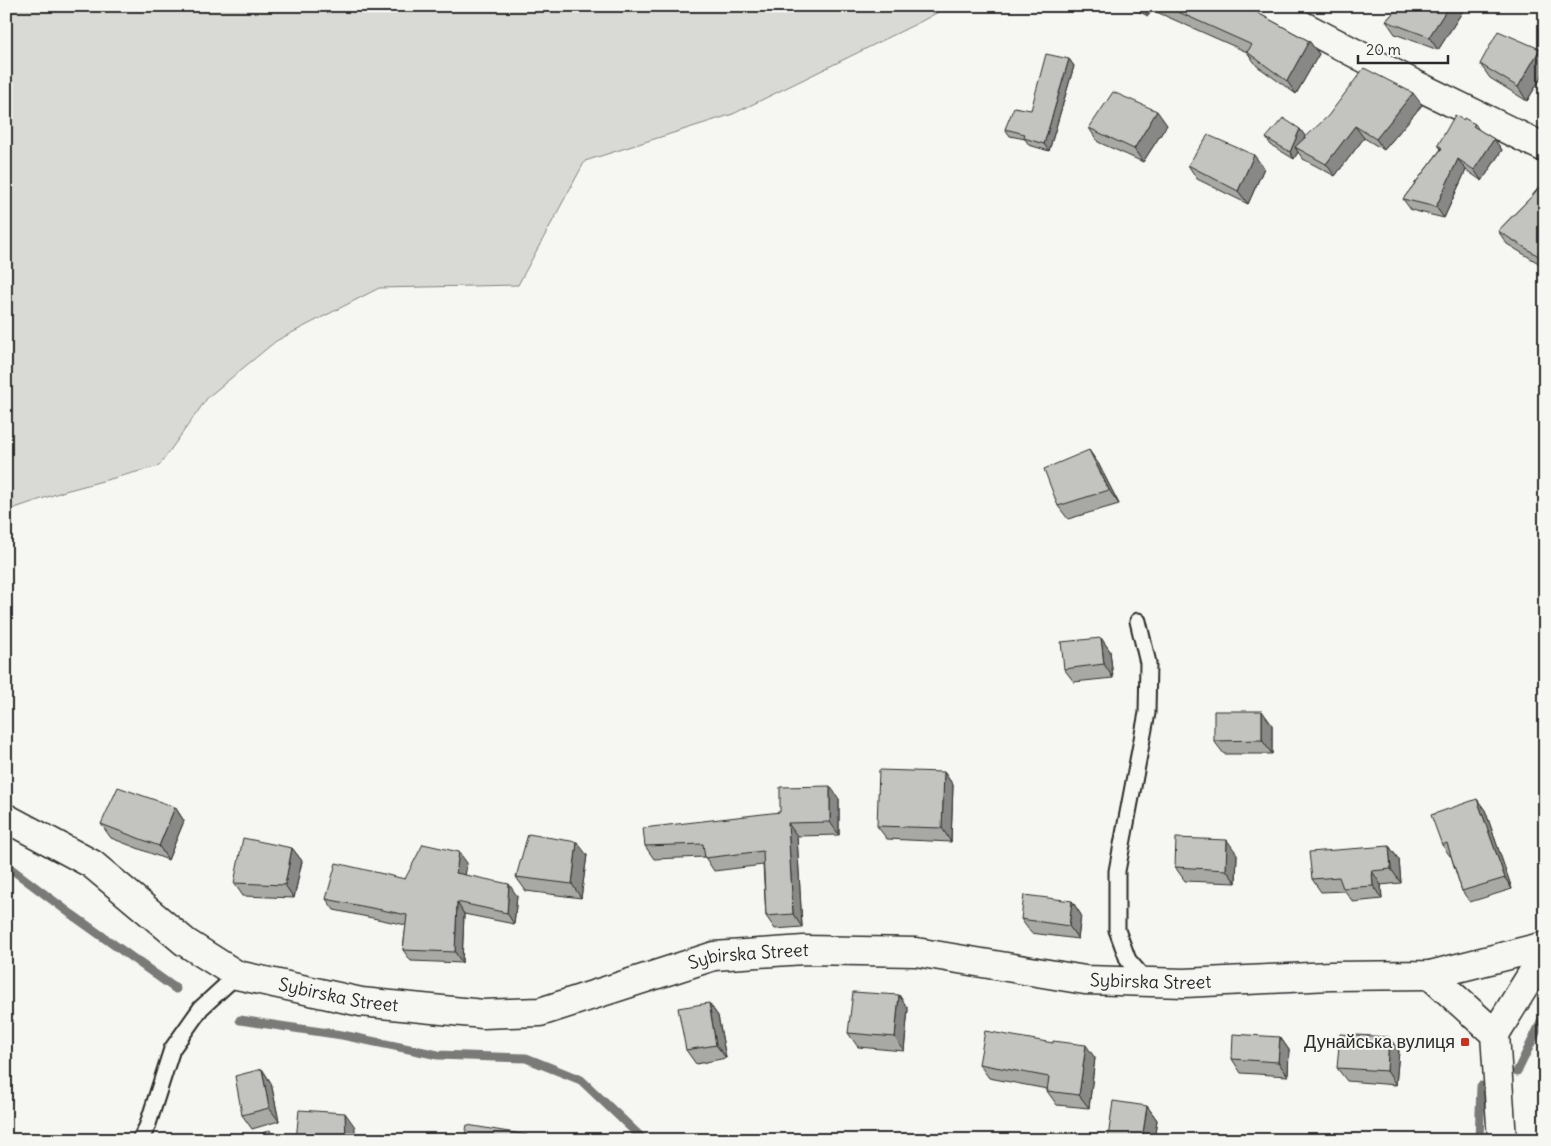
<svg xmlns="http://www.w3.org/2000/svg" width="1551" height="1146" font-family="Delius,sans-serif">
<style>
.green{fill:#d9d9d5;stroke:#828280}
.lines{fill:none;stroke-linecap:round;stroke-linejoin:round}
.stream{stroke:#7a7a78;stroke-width:9}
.lane-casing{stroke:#2b2b2b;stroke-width:19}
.street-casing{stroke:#2b2b2b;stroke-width:31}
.lane{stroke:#f6f6f2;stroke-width:15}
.street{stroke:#f6f6f2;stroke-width:28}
.wall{fill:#a8a8a5;stroke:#2b2b2b}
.shaded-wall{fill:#888886;stroke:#2b2b2b}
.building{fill:#c3c3c0;stroke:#2b2b2b}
.poi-dot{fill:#c8321e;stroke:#f6f6f2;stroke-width:2}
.labels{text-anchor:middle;stroke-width:4;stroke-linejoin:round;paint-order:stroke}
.street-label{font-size:18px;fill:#2b2b2b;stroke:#f6f6f2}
.poi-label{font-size:18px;fill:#2b2b2b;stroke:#f6f6f2;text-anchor:end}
</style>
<rect width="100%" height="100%" fill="#f6f6f2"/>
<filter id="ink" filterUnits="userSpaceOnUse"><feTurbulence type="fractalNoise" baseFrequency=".02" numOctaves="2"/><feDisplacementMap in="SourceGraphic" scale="10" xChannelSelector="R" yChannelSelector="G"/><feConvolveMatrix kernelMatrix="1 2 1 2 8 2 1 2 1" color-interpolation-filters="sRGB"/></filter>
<g filter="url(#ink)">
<polygon class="green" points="6,6 949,6 920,22 733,114 585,161 518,285 379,288 276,341 208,397 159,466 65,491 6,511"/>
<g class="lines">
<g class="stream">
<polyline points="6,865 71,914 176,989"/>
<polyline points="240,1020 342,1035 438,1055 526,1058 581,1080 644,1140"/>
<polyline points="1517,1072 1545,1014"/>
<polyline points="1479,1140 1481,1086"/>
</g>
<g class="lane-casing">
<g id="lane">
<polyline points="1138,621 1148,663 1147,713 1117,871 1117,930 1128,960 1146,981"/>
<polyline points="140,1140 147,1127 172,1049 201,1008 237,975"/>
</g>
</g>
<g class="street-casing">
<g id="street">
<polyline points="1265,6 1414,84 1545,148"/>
<path id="s1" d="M 6,818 L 92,864 L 185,942 L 237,975 L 361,1002 L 483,1014 L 540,1012 L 714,956 L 804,950 L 916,952 L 1085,980 L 1184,983 L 1330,976 L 1430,975 L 1545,946"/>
<polyline points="1430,975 1495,1034 1502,1140"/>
<polyline points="1495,1034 1545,953"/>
</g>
</g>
<use href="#lane" class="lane"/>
<use href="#street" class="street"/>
</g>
<g class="wall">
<polygon points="1127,6 1245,6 1309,41 1319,54 1296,94 1257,66 1247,52 1152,10 1148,16"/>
<polygon points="1399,6 1466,6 1438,50 1395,34 1386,21"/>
<polygon points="1540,49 1545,56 1545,71 1527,101 1490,78 1480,64"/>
<polygon points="1069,59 1074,66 1049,151 1029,145 1025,139 1010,136 1005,129 1031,110"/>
<polygon points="1422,105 1384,150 1364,138 1335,176 1303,159 1298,152 1294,159 1271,145 1266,138 1300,129 1305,136 1304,139"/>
<polygon points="1463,120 1475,124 1479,130 1494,139 1502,150 1482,181 1466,170 1444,218 1411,210 1403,199 1441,149 1438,145"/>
<polygon points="1167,125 1143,162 1098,142 1089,128"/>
<polygon points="1188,165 1264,168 1248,204 1197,179"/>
<polygon points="1545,180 1545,267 1507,244 1498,231 1532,196"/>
<polygon points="1098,463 1119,504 1068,519 1058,506"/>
<polygon points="1101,638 1110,651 1113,678 1074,682 1064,669"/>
<polygon points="1272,725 1272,754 1224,754 1214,741"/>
<polygon points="944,772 953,785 951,842 887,839 877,826"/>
<polygon points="839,799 839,835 797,836 802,927 775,929 766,916 763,865 714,871 705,857 654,859 645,846 780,812"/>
<polygon points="175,807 184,821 168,860 111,838 101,824"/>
<polygon points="1485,810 1512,889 1470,902 1462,891 1451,856 1450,856 1442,845"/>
<polygon points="1389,846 1399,860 1401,883 1381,885 1382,899 1353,902 1345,891 1321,892 1312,879"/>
<polygon points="292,848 302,861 294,898 243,896 234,883"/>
<polygon points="1237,854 1236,883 1185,881 1175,867"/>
<polygon points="587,855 581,898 526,891 516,877"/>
<polygon points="467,863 465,875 517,896 514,924 464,914 462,963 411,961 403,950 406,925 334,910 326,899"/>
<polygon points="1072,901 1081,915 1078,939 1031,933 1021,919"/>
<polygon points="899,995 908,1009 904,1051 858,1047 848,1033"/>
<polygon points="709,1003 718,1016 726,1058 696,1064 686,1050"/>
<polygon points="1280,1037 1289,1050 1288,1076 1241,1073 1232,1059"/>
<polygon points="1399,1051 1396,1085 1347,1081 1337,1068"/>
<polygon points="1095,1058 1089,1108 1057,1105 1047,1091 1047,1089 989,1078 979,1064"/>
<polygon points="262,1069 271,1083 279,1121 252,1129 242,1115"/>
<polygon points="1147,1106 1157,1120 1154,1140 1109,1140 1108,1138"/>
</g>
<g class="shaded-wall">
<polygon points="1141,6 1149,6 1152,10 1148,16"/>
<polygon points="1449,6 1466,6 1438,50 1429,37"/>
<polygon points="1309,41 1319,54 1296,94 1287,81"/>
<polygon points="1540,49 1545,56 1545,71 1527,101 1518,87"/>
<polygon points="1069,59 1074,66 1049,151 1044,144"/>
<polygon points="1413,93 1422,105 1384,150 1376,139"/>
<polygon points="1157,111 1167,125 1143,162 1134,149"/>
<polygon points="1355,126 1364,138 1335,176 1326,164"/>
<polygon points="1300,129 1305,136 1299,149 1295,147 1298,152 1294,159 1290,152"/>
<polygon points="1494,139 1502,150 1482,181 1474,170"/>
<polygon points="1254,155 1264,168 1248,204 1238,191"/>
<polygon points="1458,159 1466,170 1444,218 1436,207"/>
<polygon points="1089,450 1098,463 1119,504 1109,490"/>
<polygon points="1101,638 1110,651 1113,678 1104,664"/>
<polygon points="1262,711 1272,725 1272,754 1262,740"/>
<polygon points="944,772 953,785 951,842 942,828"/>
<polygon points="830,786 839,799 839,835 830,822"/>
<polygon points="1477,799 1485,810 1512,889 1505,878"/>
<polygon points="175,807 184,821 168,860 159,846"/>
<polygon points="788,823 797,836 802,927 793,914"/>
<polygon points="1227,840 1237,854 1236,883 1226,870"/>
<polygon points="577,842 587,855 581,898 572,884"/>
<polygon points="1389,846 1399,860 1401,883 1391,869"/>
<polygon points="292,848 302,861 294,898 285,885"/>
<polygon points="459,852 467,863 464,884 456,873"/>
<polygon points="1372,871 1381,885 1382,899 1373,886"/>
<polygon points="509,884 517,896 514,924 507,913"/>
<polygon points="1072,901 1081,915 1078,939 1069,926"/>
<polygon points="457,902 464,914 462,963 455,952"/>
<polygon points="899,995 908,1009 904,1051 895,1037"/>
<polygon points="709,1003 718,1016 726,1058 716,1045"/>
<polygon points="1280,1037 1289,1050 1288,1076 1278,1062"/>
<polygon points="1389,1037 1399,1051 1396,1085 1387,1071"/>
<polygon points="1086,1045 1095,1058 1089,1108 1079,1095"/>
<polygon points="262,1069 271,1083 279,1121 269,1108"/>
<polygon points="1147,1106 1157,1120 1154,1140 1142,1140"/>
<polygon points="345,1113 355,1127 355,1140 346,1140"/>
<polygon points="527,1135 531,1140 526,1140"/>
</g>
<g class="building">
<polygon points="1165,6 1245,6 1309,41 1287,81 1247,52 1252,45"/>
<polygon points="1399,6 1449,6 1429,37 1386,21"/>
<polygon points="1498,31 1540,49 1518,87 1480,64"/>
<polygon points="1046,54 1069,59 1044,144 1024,138 1025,134 1005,129 1014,107 1031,110"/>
<polygon points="1364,68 1413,93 1376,139 1355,126 1326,164 1295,147 1328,116"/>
<polygon points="1113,92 1157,111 1134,149 1089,128"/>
<polygon points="1455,115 1463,120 1464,118 1475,124 1473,126 1494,139 1474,170 1458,159 1436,207 1403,199 1442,148 1438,145"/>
<polygon points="1283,118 1300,129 1290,152 1266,138"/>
<polygon points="1208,135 1254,155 1238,191 1188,165"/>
<polygon points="1545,180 1545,260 1498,231 1532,196"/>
<polygon points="1089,450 1109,490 1058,506 1044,469"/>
<polygon points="1101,638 1104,664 1064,669 1061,642"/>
<polygon points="1214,711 1262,711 1262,740 1214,741"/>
<polygon points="879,770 944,772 942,828 877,826"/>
<polygon points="830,786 830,822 788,823 793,914 766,916 763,851 705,858 703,844 645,846 643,828 780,812 780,787"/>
<polygon points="118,787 175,807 159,846 101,824"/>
<polygon points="1477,799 1505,878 1462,891 1447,843 1442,845 1431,815"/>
<polygon points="528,834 577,842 572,884 516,877"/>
<polygon points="243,838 292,848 285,885 234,883"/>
<polygon points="1176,838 1227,840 1226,870 1175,867"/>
<polygon points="423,844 459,852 456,873 509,884 507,913 457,902 455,952 403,950 407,915 326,899 336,863 405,879"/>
<polygon points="1389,846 1391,869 1372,871 1373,886 1343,888 1339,877 1312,879 1309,852"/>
<polygon points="1024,895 1072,901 1069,926 1021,919"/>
<polygon points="853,992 899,995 895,1037 848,1033"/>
<polygon points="709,1003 716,1045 686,1050 678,1008"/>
<polygon points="985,1031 1053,1043 1053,1041 1086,1045 1079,1095 1047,1091 1049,1077 979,1064"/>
<polygon points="1233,1034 1280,1037 1278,1062 1232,1059"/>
<polygon points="1340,1034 1389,1037 1387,1071 1337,1068"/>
<polygon points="262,1069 269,1108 242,1115 235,1076"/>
<polygon points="1113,1101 1147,1106 1142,1140 1124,1140 1108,1138"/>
<polygon points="299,1110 345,1113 346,1140 296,1140"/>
<polygon points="467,1125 527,1135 526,1140 464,1140"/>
<polygon points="270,1130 274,1140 247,1140"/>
</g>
</g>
<rect class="poi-dot" x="1460" y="1037" width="10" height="10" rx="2.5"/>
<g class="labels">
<g class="street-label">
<text dy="6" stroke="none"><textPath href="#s1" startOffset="804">Sybirska Street</textPath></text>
<text dy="6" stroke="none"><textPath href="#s1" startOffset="1209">Sybirska Street</textPath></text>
<text dy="6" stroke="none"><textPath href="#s1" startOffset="384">Sybirska Street</textPath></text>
</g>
<g class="poi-label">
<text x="1455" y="1048">Дунайська вулиця</text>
</g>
</g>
<rect width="1551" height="1146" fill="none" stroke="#f6f6f2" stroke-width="25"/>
<rect x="12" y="12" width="1526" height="1121" fill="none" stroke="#2b2b2b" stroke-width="2" filter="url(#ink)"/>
<path d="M1358 55v8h90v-8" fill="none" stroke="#2b2b2b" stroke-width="2.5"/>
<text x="1366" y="55" font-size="15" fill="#2b2b2b" stroke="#f6f6f2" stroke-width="4" paint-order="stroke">20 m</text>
</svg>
